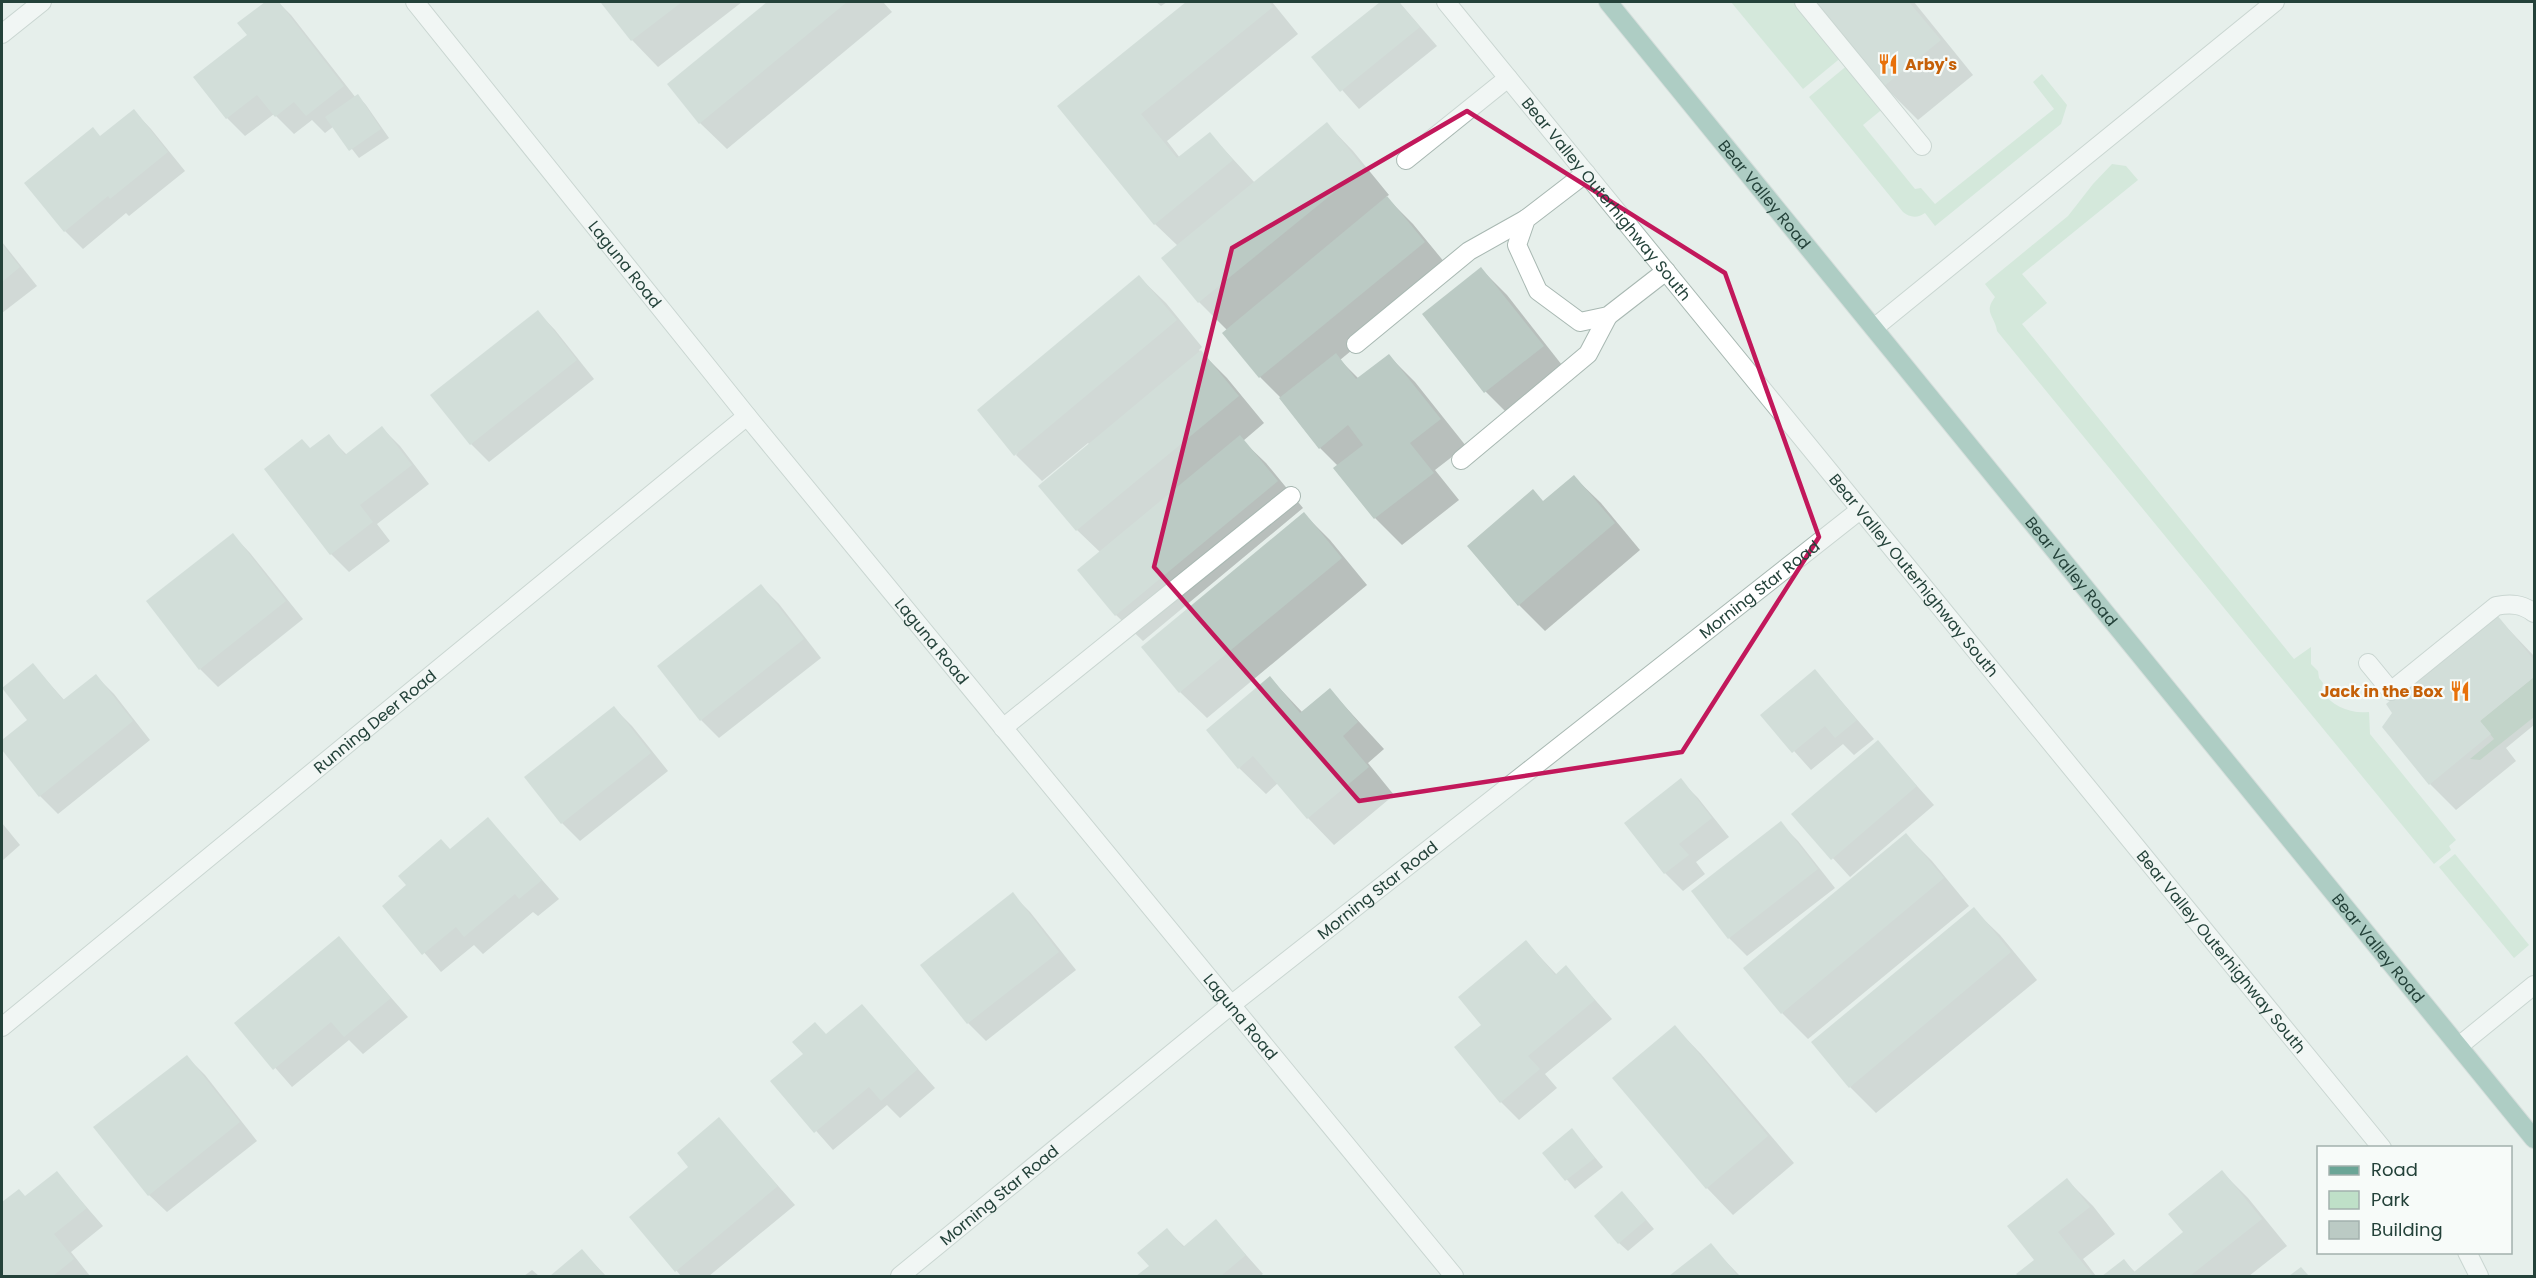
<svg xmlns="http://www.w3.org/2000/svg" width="2536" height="1278" font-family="Poppins,sans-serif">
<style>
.green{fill:#bfe0c8}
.shadow{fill:#0003}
.building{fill:#bbcac4}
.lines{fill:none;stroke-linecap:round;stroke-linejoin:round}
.lane-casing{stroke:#a8b8b2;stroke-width:20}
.street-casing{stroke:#a8b8b2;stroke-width:20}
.primary-casing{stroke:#c2cac8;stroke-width:20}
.lane{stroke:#fff;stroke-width:18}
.street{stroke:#fff;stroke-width:18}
.primary{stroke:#6aa596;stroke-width:18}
.marked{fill:none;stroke:#c2185b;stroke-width:4.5;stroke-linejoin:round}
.labels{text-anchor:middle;stroke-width:4.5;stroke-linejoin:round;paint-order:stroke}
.food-label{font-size:16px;font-weight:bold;fill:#c56008;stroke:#f7fbf9;text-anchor:start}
.street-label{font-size:16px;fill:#24423a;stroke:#f7fbf9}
</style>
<rect width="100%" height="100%" fill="#e6efeb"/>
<g class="green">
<polygon points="1731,2 1798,2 1843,56 1803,89"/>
<path d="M 1849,64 L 1885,107 L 1863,125 L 1915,189 L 1921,188 L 1935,204 L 2054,109 L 2033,82 L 2042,74 L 2067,105 L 2061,124 L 1935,226 L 1925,213 C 1918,218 1910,218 1903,212 L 1809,97 Z"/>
<path d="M 2112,164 L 2126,166 L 2138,180 L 2022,274 L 2047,303 L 2022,324 L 2294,659 L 2311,647 L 2311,664 L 2318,671 L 2319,678 L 2323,683 L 2321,691 C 2333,706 2349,714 2369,712 L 2370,734 L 2456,840 L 2449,846 L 2451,850 L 2434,864 L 1997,331 C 1995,316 1983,313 1995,297 L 1985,284 L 2068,216 L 2093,184 Z"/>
<polygon points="2534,677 2534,717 2480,760 2470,759 2494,739 2480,721"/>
<polygon points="2455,854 2529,945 2514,958 2439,867"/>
</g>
<g class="shadow">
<polygon points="267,2 278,2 291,15 356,98 358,96 366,105 389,138 359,158 334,126 325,133 312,120 294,134 274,114 245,136 227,118 195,77 249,36 239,23"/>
<polygon points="605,2 742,2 658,67 632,40 603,3"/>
<polygon points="769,2 883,2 892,12 727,149 700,123 669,84"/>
<polygon points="1156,2 1167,2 1161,6"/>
<polygon points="1188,2 1272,2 1298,34 1167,141 1180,158 1210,134 1255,183 1327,124 1353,151 1389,195 1386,197 1413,224 1450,269 1340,360 1359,379 1389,356 1415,382 1466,446 1435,470 1459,500 1402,545 1375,518 1336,468 1338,466 1320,448 1281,398 1260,377 1224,333 1227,330 1199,302 1163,259 1178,246 1155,224 1060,106"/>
<polygon points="1383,2 1399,2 1437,46 1359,109 1313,57"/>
<polygon points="1815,2 1914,2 1973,75 1918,120 1884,86"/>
<polygon points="134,111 151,129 185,171 129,216 126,213 83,249 65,231 101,138"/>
<polygon points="2,242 37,286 2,313"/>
<polygon points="1481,269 1507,295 1569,374 1512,418 1486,392 1424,314"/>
<polygon points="1139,277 1166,303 1202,347 1199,350 1227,378 1264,423 1243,441 1266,463 1303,508 1143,641 1116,615 1101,553 1077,530 1090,445 1088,443 1042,481 1016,455"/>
<polygon points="538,312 555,330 594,379 489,462 471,444"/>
<polygon points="382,428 400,446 429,484 377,524 390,541 349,572 331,554 266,469 311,449 328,436 347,455"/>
<polygon points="1574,477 1601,503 1640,550 1545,631 1519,605 1544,502"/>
<polygon points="1304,514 1330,540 1367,585 1207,718 1180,692"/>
<polygon points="233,535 250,553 303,619 218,687 200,669"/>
<polygon points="761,586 779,604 821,658 719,738 701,720"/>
<polygon points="2497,617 2534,656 2534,725 2506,748 2516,761 2456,810 2430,784"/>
<polygon points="33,665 65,701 96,676 114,694 150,740 58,814 40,796 2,748 2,742 30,720"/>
<polygon points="1815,671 1874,739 1854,755 1843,744 1811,770 1762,715"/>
<polygon points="1270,678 1303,713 1330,690 1384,749 1368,763 1394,795 1334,845 1308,818 1278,783 1266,794 1239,768"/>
<polygon points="614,708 632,726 668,771 580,841 562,823"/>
<polygon points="1878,742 1934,805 1850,877 1793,814"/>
<polygon points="1680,780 1698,798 1729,837 1696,862 1705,874 1683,891 1665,873 1626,823"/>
<polygon points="488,819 559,899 538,916 533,912 483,954 474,945 441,972 384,906"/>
<polygon points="2,823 20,845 2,861"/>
<polygon points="1780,823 1798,841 1835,888 1747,956 1729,938"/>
<polygon points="1906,835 1932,861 1969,906 1808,1039 1782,1013"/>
<polygon points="1012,894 1030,912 1076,970 986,1041 968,1023"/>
<polygon points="1973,909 2000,935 2037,980 1876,1113 1850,1087"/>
<polygon points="339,938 408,1017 363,1054 349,1040 292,1087 236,1023"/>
<polygon points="1526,942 1557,975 1566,967 1612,1019 1545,1074 1557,1088 1519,1120 1501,1102 1456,1047 1483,1025"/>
<polygon points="862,1006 935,1088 900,1118 887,1105 833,1150 773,1082"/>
<polygon points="1675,1027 1701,1054 1794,1163 1733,1215 1707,1188"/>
<polygon points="187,1057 205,1075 257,1141 167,1212 149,1195"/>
<polygon points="719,1119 795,1205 709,1276 681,1276 631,1217 690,1167"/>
<polygon points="1572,1130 1603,1167 1575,1189 1544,1153"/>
<polygon points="2222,1172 2248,1198 2287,1246 2249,1276 2105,1276 2124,1261 2136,1273 2185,1233"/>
<polygon points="57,1173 103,1226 71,1252 90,1276 2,1276 2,1204 19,1191 26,1198"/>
<polygon points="2067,1180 2093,1206 2115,1234 2083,1259 2096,1276 2020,1276 2018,1275 2036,1260"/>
<polygon points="1631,1202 1654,1229 1628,1251 1619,1243"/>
<polygon points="1216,1221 1263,1274 1260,1276 1139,1276 1151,1266 1167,1230 1185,1247"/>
<polygon points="1710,1245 1740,1276 1672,1276"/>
<polygon points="582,1251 606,1276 552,1276"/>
<polygon points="532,1270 539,1276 524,1276"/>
</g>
<g class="building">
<polygon points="265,2 279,2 344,86 306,116 294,102 275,117 257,95 226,119 193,77 247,35 237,23"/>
<polygon points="603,2 682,2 631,41 601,3"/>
<polygon points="767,2 847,2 699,124 667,84"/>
<polygon points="1186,2 1269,2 1273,7 1141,114 1177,158 1210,132 1233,160 1154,225 1057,106"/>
<polygon points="1380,2 1399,2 1420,27 1340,92 1311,57"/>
<polygon points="1813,2 1909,2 1941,40 1883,87"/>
<polygon points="358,94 381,129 349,151 325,117"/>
<polygon points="134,109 168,152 110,199 108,196 64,232 24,183 93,127 100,136"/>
<polygon points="1327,122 1364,168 1198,303 1161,258"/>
<polygon points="1387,196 1425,242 1259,378 1222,333"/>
<polygon points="2,244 20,267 2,282"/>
<polygon points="1481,267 1544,346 1484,393 1422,314"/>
<polygon points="1139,275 1177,320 1014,456 977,410"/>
<polygon points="538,310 577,360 470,445 430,395"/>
<polygon points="1201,350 1239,396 1076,531 1038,486"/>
<polygon points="1336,353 1356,379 1389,354 1441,419 1410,443 1434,473 1374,519 1333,468 1363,445 1348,425 1319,449 1279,398"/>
<polygon points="382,426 412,465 360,505 373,522 330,555 264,469 302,439 310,448 329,434 345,455"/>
<polygon points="1240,435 1278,481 1115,616 1077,570"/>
<polygon points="1574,475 1615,523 1518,606 1467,546 1533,489 1543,501"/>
<polygon points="1304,512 1342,558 1179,693 1141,647"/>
<polygon points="233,533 286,601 199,670 146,601"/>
<polygon points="761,584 804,639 700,721 657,666"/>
<polygon points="2497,615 2534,660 2534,677 2480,721 2491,734 2429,785 2382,727 2392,713 2386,704"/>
<polygon points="33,663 63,700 96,674 133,721 39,797 2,750 2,740 27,720 2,688"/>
<polygon points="1815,669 1857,720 1835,738 1825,726 1792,753 1760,715"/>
<polygon points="1270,676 1300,713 1330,688 1358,722 1343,736 1369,767 1307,819 1253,756 1238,769 1206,730"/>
<polygon points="614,706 651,753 561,824 524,777"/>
<polygon points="1878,740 1917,786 1831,860 1791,814"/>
<polygon points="1681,778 1712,818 1679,844 1689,855 1664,874 1624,823"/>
<polygon points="488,817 542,880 519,899 515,894 464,937 456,927 422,955 382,906 406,885 398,876 441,839 450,849"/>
<polygon points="1781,821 1818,869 1728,939 1691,891"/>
<polygon points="1906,833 1944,878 1781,1014 1743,968"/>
<polygon points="1013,892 1059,952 967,1024 920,965"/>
<polygon points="1974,907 2011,952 1849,1088 1811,1042"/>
<polygon points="339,936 391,998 344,1037 331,1022 273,1070 234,1023"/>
<polygon points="1526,940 1555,975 1566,965 1595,1000 1528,1056 1540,1069 1500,1103 1454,1047 1481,1025 1458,997"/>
<polygon points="862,1004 918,1069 881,1101 869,1087 814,1133 770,1081 803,1054 792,1042 815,1022 826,1034"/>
<polygon points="1675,1025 1768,1136 1706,1189 1612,1078"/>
<polygon points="187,1055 240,1122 148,1196 93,1127"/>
<polygon points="719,1117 778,1186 675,1272 629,1217 688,1167 677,1153"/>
<polygon points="1572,1128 1595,1158 1565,1181 1542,1153"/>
<polygon points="2222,1170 2262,1219 2190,1276 2102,1276 2124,1259 2134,1272 2183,1232 2168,1214"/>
<polygon points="57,1171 87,1208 54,1234 74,1259 53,1276 2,1276 2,1202 19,1189 25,1196"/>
<polygon points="2067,1178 2090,1207 2058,1232 2093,1276 2018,1276 2016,1274 2034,1260 2007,1226"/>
<polygon points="1622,1191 1646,1220 1618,1244 1594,1216"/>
<polygon points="1216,1219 1246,1255 1221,1276 1136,1276 1149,1266 1137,1253 1167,1228 1183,1247"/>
<polygon points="1711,1243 1738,1276 1669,1276"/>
<polygon points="582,1249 605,1276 550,1276"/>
<polygon points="2301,1267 2309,1276 2289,1276"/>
</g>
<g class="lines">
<g class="lane-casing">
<g id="lane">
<polyline points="1804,2 1922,146"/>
<polyline points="1406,160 1508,78"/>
<polyline points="1586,173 1526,219 1517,245 1538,291 1580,322 1608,316 1666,271"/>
<polyline points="1874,328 2275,2"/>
<polyline points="1356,344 1469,251 1526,219"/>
<polyline points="1461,460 1588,354 1608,316"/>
<path d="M 2368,663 L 2391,691 L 2496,606 C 2511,603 2522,604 2534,613"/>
<polyline points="1003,728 1291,496"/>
<polyline points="2459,1046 2534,985"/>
</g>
</g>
<g class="street-casing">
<g id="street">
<path id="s1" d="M 415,2 L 747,416 L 1454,1276"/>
<path id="s2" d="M 1446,2 L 2382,1148"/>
<polyline points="2,34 42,2"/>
<path id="s3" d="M 2,1027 L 747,416"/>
<polyline points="2467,1252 2479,1276"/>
<path id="s4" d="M 900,1276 L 1231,1005 L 1860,510"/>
</g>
</g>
<g class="primary-casing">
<g id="primary">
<path id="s5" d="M 1608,2 L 2534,1139"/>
</g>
</g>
<use href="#lane" class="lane"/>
<use href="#street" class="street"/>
<use href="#primary" class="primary"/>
</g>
<path d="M0 0H2536V1278H0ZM 1467,111 L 1725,273 L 1819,537 L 1682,752 L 1359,801 L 1154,567 L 1232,248 Z" fill="#e6efeb" fill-opacity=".55" fill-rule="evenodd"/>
<path class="marked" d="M 1467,111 L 1725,273 L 1819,537 L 1682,752 L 1359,801 L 1154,567 L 1232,248 Z"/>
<defs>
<g id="restaurant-bare" transform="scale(1.62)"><path d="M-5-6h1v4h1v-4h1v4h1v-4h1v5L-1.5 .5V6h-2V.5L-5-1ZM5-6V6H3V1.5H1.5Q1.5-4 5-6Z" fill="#e8710a" stroke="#f7fbf9" stroke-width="2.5" paint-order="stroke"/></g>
</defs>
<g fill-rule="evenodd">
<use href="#restaurant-bare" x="1888" y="64"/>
<use href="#restaurant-bare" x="2460" y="691"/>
</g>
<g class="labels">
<g class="food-label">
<text x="1905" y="70">Arby's</text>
<text x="2443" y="697" text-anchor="end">Jack in the Box</text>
</g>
<g class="street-label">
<text dy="6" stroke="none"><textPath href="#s5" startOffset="248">Bear Valley Road</textPath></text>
<text dy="6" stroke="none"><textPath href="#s2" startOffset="254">Bear Valley Outerhighway South</textPath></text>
<text dy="6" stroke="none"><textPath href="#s1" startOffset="336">Laguna Road</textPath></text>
<text dy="6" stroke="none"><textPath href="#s5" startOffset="734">Bear Valley Road</textPath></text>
<text dy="6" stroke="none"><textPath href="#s2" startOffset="740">Bear Valley Outerhighway South</textPath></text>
<text dy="6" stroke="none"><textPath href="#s4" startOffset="1100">Morning Star Road</textPath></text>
<text dy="6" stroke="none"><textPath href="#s1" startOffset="822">Laguna Road</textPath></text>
<text dy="6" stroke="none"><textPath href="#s3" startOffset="482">Running Deer Road</textPath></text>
<text dy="6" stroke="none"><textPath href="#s4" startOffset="614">Morning Star Road</textPath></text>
<text dy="6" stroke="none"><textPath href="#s5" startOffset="1220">Bear Valley Road</textPath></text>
<text dy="6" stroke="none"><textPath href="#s2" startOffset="1226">Bear Valley Outerhighway South</textPath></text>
<text dy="6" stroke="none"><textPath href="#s1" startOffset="1308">Laguna Road</textPath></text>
<text dy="6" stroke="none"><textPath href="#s4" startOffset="128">Morning Star Road</textPath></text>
</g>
</g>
<rect width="2536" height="1278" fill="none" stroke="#24423a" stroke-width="6"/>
<rect x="2317" y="1146" width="195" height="108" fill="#f7fbf9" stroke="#a3b1ad" stroke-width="1.5"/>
<rect x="2329" y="1166" width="30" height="9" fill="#6aa596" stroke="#a3b1ad" stroke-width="1.5"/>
<text x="2371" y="1176" font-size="18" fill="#24423a">Road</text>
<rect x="2329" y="1191" width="30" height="18" fill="#bfe0c8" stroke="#a3b1ad" stroke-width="1.5"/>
<text x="2371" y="1206" font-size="18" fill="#24423a">Park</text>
<rect x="2329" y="1221" width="30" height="18" fill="#bbcac4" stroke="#a3b1ad" stroke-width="1.5"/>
<text x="2371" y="1236" font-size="18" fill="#24423a">Building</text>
</svg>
